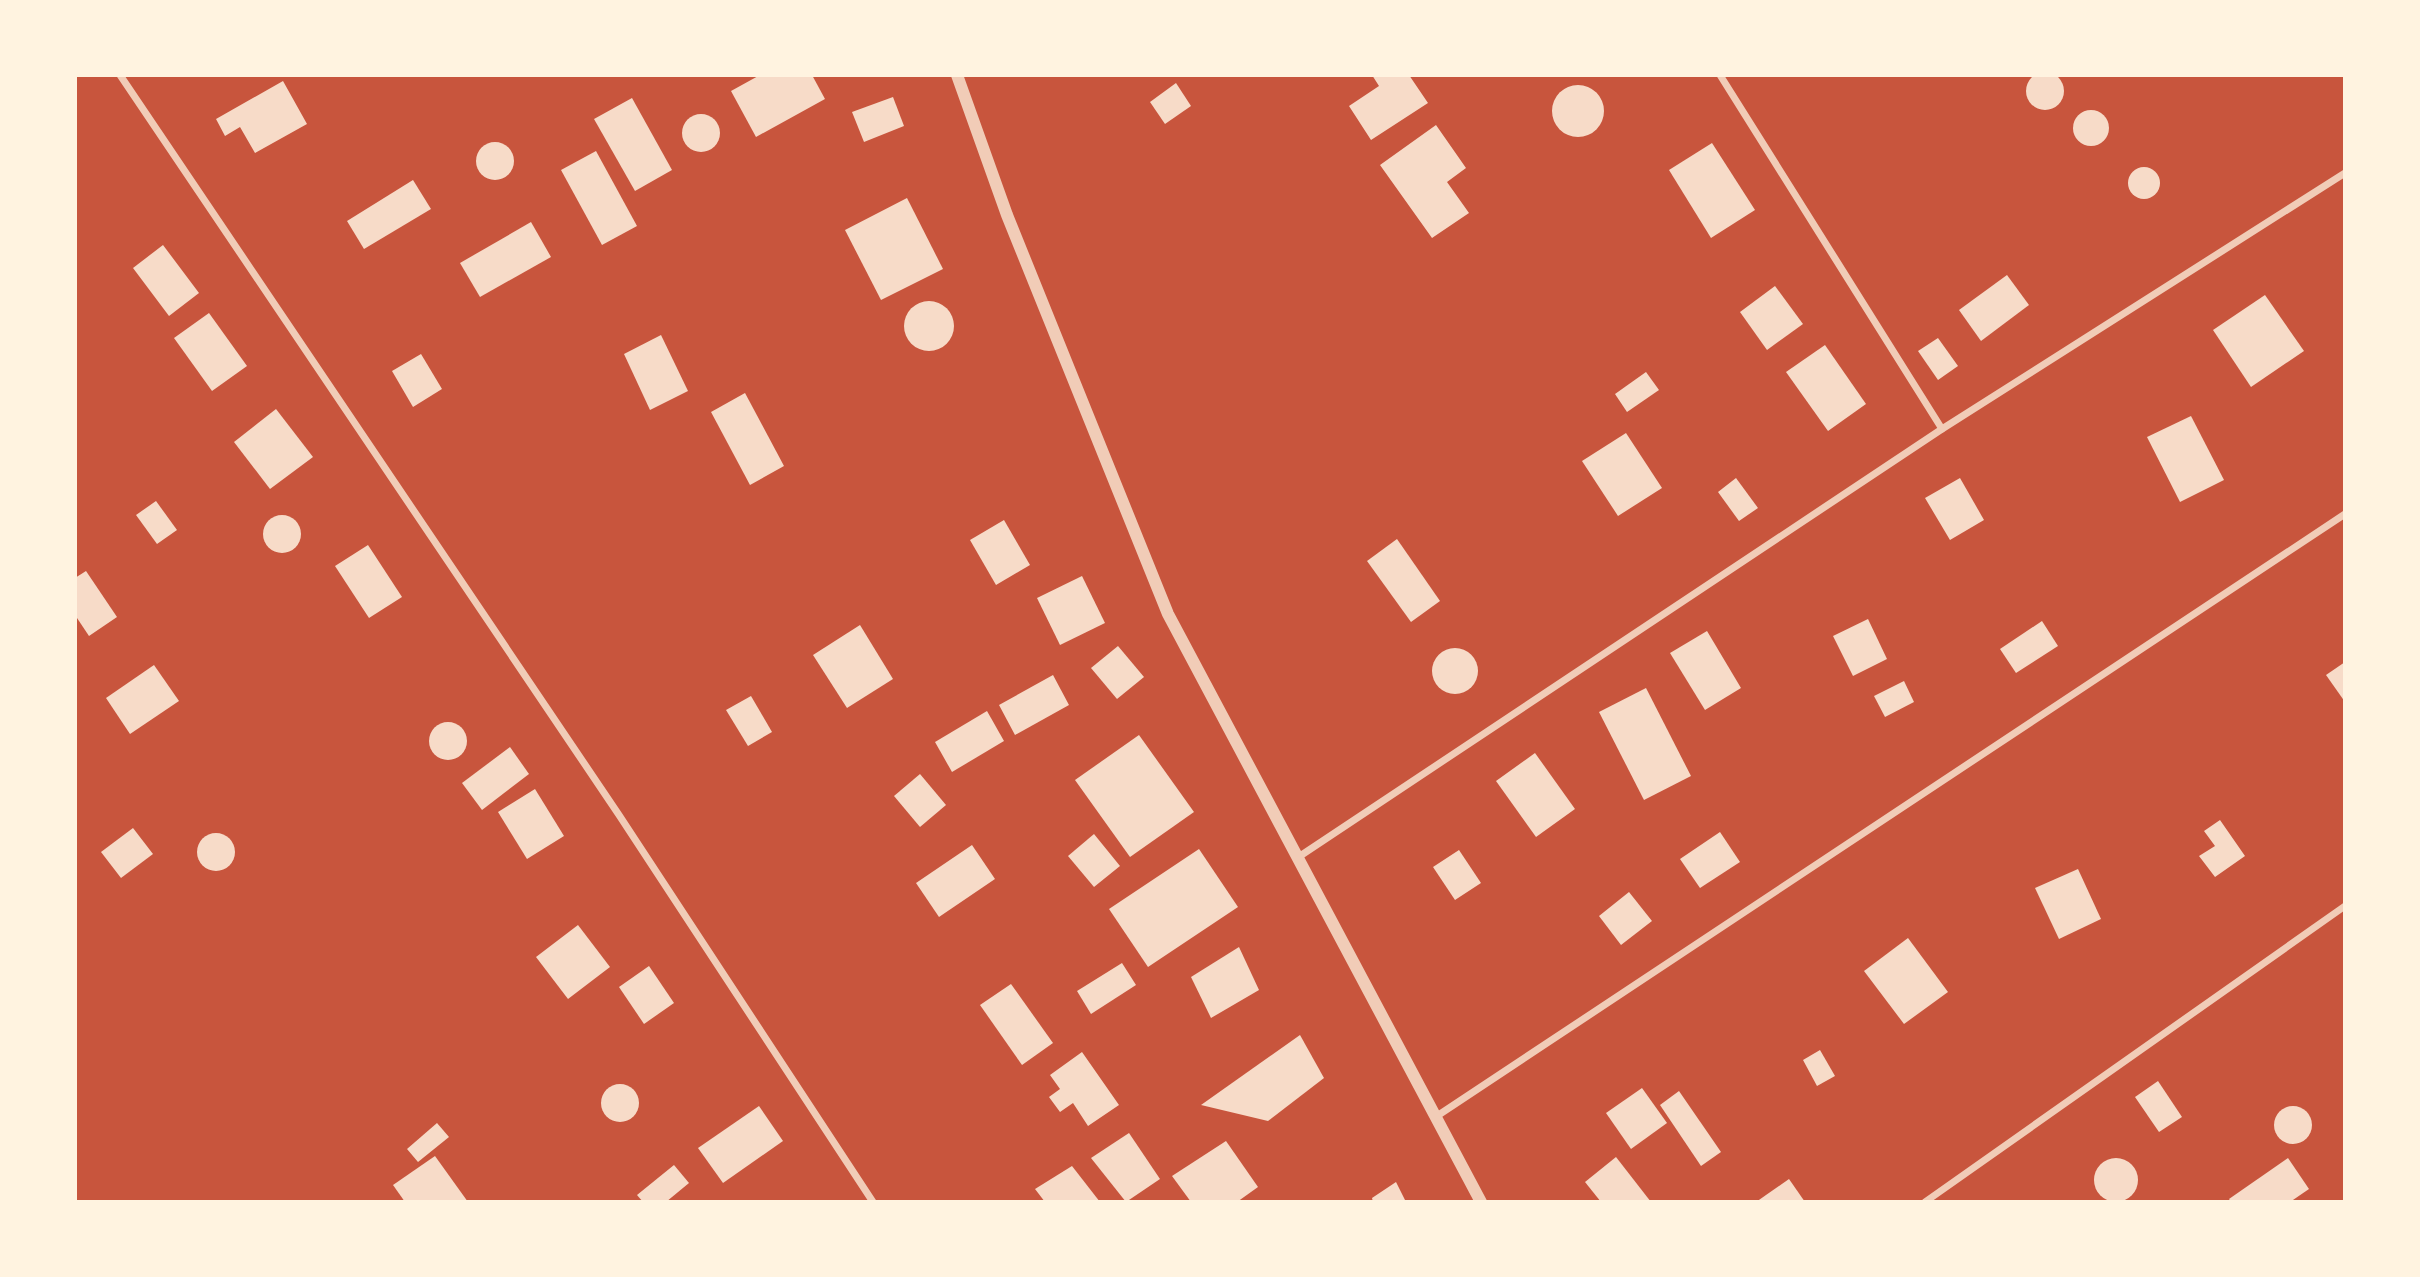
<svg xmlns="http://www.w3.org/2000/svg" width="2420" height="1277" font-family="'Roboto Condensed',sans-serif">
<style>
.building{fill:#f7dbc8}
.lines{fill:none;stroke-linecap:round;stroke-linejoin:round}
.minor{stroke:#f1ccb7;stroke-width:7}
.tertiary{stroke:#f1ccb7;stroke-width:12}
</style>
<rect width="100%" height="100%" fill="#c8553d"/>
<g class="building">
<circle cx="2045" cy="91" r="19"/>
<polygon points="760,75 812,75 825,99 756,137 731,91"/>
<polygon points="1372,75 1409,75 1428,103 1371,140 1349,106 1379,86"/>
<polygon points="283,81 307,124 255,153 240,127 225,136 216,119"/>
<polygon points="1176,83 1191,106 1165,124 1150,102"/>
<circle cx="1578" cy="111" r="26"/>
<polygon points="893,97 904,126 864,142 852,112"/>
<polygon points="632,98 672,170 635,191 594,119"/>
<circle cx="2091" cy="128" r="18"/>
<circle cx="701" cy="133" r="19"/>
<polygon points="1436,125 1466,168 1447,182 1469,213 1432,238 1380,165"/>
<circle cx="495" cy="161" r="19"/>
<polygon points="1712,143 1755,210 1711,238 1669,170"/>
<polygon points="596,151 637,226 602,245 561,170"/>
<circle cx="2144" cy="183" r="16"/>
<polygon points="413,180 431,209 364,249 347,221"/>
<polygon points="907,198 943,269 881,300 845,230"/>
<polygon points="531,222 551,257 480,297 460,263"/>
<polygon points="163,245 199,293 169,316 133,268"/>
<polygon points="2007,275 2029,305 1981,341 1959,310"/>
<polygon points="1775,286 1803,324 1767,350 1740,312"/>
<polygon points="2265,295 2304,351 2251,387 2213,330"/>
<circle cx="929" cy="326" r="25"/>
<polygon points="209,313 247,366 212,391 174,338"/>
<polygon points="661,335 688,391 650,410 624,354"/>
<polygon points="1938,338 1958,366 1938,380 1918,351"/>
<polygon points="1825,345 1866,404 1828,431 1786,372"/>
<polygon points="421,354 442,389 413,407 392,371"/>
<polygon points="1646,372 1659,390 1627,412 1615,394"/>
<polygon points="745,393 784,466 750,485 711,412"/>
<polygon points="276,409 313,457 270,489 234,442"/>
<polygon points="2191,416 2224,480 2180,502 2147,437"/>
<polygon points="1626,433 1662,488 1618,516 1582,461"/>
<polygon points="1736,478 1758,508 1739,521 1718,492"/>
<polygon points="1960,478 1984,520 1950,540 1925,498"/>
<polygon points="156,501 177,530 157,544 136,515"/>
<circle cx="282" cy="534" r="19"/>
<polygon points="1004,520 1030,565 996,585 970,540"/>
<polygon points="1397,539 1440,601 1411,622 1367,561"/>
<polygon points="368,545 402,597 369,618 335,566"/>
<polygon points="86,571 117,617 89,636 75,615 75,578"/>
<polygon points="1082,576 1105,623 1060,645 1037,598"/>
<polygon points="1868,619 1887,659 1853,676 1833,636"/>
<polygon points="2042,621 2058,646 2016,673 2000,649"/>
<polygon points="860,625 893,679 847,708 813,655"/>
<polygon points="1707,631 1741,688 1705,710 1670,653"/>
<polygon points="1118,646 1144,677 1117,699 1091,668"/>
<circle cx="1455" cy="671" r="23"/>
<polygon points="2345,662 2345,702 2326,675"/>
<polygon points="154,665 179,701 130,734 106,698"/>
<polygon points="1053,675 1069,705 1015,735 999,705"/>
<polygon points="1904,681 1914,702 1885,717 1874,696"/>
<polygon points="1646,688 1691,776 1644,800 1599,712"/>
<polygon points="751,696 772,732 748,746 726,710"/>
<polygon points="987,711 1004,741 952,772 935,742"/>
<circle cx="448" cy="741" r="19"/>
<polygon points="1139,735 1194,812 1130,857 1075,780"/>
<polygon points="510,747 529,774 482,810 462,783"/>
<polygon points="1535,753 1575,809 1536,837 1496,781"/>
<polygon points="920,774 946,805 920,827 894,796"/>
<polygon points="535,789 564,836 527,859 498,812"/>
<polygon points="2220,820 2245,856 2215,877 2199,856 2215,846 2204,831"/>
<polygon points="133,828 153,854 121,878 101,852"/>
<polygon points="1720,832 1740,862 1700,888 1680,859"/>
<circle cx="216" cy="852" r="19"/>
<polygon points="1094,834 1120,866 1094,887 1068,856"/>
<polygon points="972,845 995,879 939,917 916,883"/>
<polygon points="1199,849 1238,907 1148,967 1109,909"/>
<polygon points="1459,850 1481,883 1455,900 1433,867"/>
<polygon points="2078,869 2101,919 2059,939 2035,888"/>
<polygon points="1629,892 1652,921 1621,945 1599,916"/>
<polygon points="578,925 610,967 568,999 536,957"/>
<polygon points="1908,938 1948,992 1904,1024 1864,971"/>
<polygon points="1239,947 1259,990 1211,1018 1191,977"/>
<polygon points="1122,963 1136,985 1091,1014 1077,991"/>
<polygon points="649,966 674,1003 644,1024 619,987"/>
<polygon points="1011,984 1053,1043 1022,1065 980,1005"/>
<polygon points="1300,1035 1324,1078 1268,1121 1201,1105"/>
<polygon points="1820,1050 1835,1076 1817,1086 1803,1060"/>
<polygon points="1082,1052 1119,1105 1088,1126 1073,1103 1060,1112 1049,1097 1060,1089 1050,1075"/>
<polygon points="2158,1081 2182,1117 2159,1132 2135,1097"/>
<circle cx="620" cy="1103" r="19"/>
<polygon points="1642,1088 1667,1123 1631,1149 1606,1113"/>
<polygon points="1679,1091 1721,1152 1701,1166 1660,1105"/>
<circle cx="2293" cy="1125" r="19"/>
<polygon points="759,1106 783,1141 723,1183 698,1148"/>
<polygon points="437,1123 449,1137 418,1162 407,1149"/>
<polygon points="1129,1133 1160,1179 1126,1202 1091,1158"/>
<polygon points="1226,1141 1258,1187 1237,1202 1191,1202 1172,1176"/>
<polygon points="435,1156 468,1202 405,1202 393,1185"/>
<polygon points="1616,1157 1651,1202 1601,1202 1585,1182"/>
<circle cx="2116" cy="1180" r="22"/>
<polygon points="2288,1158 2309,1189 2290,1202 2231,1202 2229,1199"/>
<polygon points="674,1165 689,1183 666,1202 643,1202 637,1195"/>
<polygon points="1072,1166 1100,1202 1045,1202 1035,1189"/>
<polygon points="1789,1179 1805,1202 1756,1202"/>
<polygon points="1396,1182 1406,1202 1373,1202 1372,1198"/>
</g>
<g class="lines">
<g class="minor">
<polyline points="120,75 619,815 873,1202"/>
<polyline points="1720,75 1942,429"/>
<polyline points="1297,858 1942,429 2345,173"/>
<polyline points="1437,1116 2345,514"/>
<polyline points="1925,1202 2345,906"/>
</g>
<polyline class="tertiary" points="957,75 1007,215 1168,614 1481,1202"/>
</g>
<rect width="2420" height="1277" fill="none" stroke="#fff3e0" stroke-width="154"/>
</svg>
